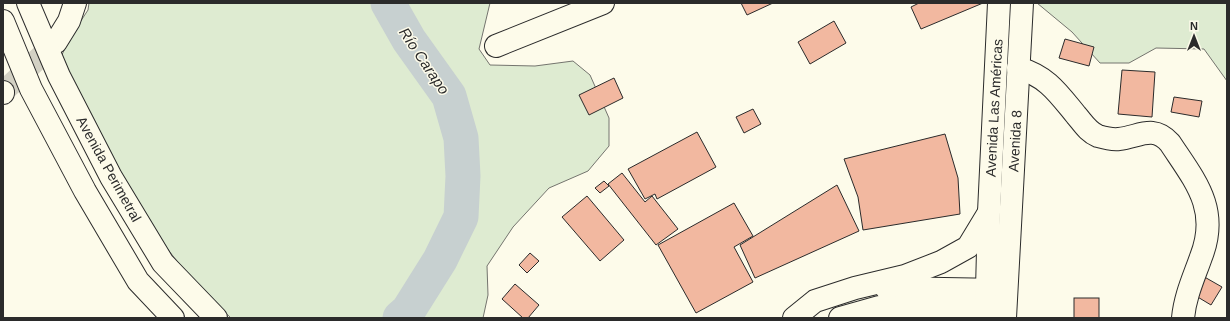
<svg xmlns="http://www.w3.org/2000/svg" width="1230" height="321" font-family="Arial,sans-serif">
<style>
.green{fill:#deebd1;stroke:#74746e}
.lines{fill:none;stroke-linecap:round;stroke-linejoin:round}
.river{stroke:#c7d0d0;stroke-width:35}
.building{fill:#f2b8a0;stroke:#2b2b2b}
.minor-tunnel{stroke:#d3d1c4;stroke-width:22;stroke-dasharray:22 11;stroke-linecap:butt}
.minor-casing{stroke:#2b2b2b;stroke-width:24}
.major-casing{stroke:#2b2b2b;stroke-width:24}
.minor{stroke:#fdfbea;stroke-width:22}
.major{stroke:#fdfbea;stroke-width:22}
.labels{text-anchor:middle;stroke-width:3;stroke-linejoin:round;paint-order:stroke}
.street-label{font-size:14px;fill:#2b2b2b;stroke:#fdfbea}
.water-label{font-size:15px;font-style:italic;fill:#2b2b2b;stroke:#fdfbea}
</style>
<rect width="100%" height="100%" fill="#fdfbea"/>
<g class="green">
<polygon points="89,3 490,3 479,49 490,65 535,66 573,61 590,75 609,118 609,146 588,171 549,188 513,227 487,266 488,295 483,318 231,318 196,285 150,227 57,65 71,36 88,10"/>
<polygon points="1037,3 1227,3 1227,81 1204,49 1156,48 1129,63 1100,63 1072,32"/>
</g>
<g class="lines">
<polyline class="river" points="388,3 409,40 449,96 461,138 463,176 461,217 440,260 408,311 400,318"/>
</g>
<g class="building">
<polygon points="741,3 773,3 747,15"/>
<polygon points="919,3 983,3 921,29 911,7"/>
<polygon points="834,21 846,43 810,64 798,42"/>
<polygon points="1065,39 1094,47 1089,66 1059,58"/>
<polygon points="1122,70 1155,72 1152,117 1118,114"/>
<polygon points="614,78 623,98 589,115 579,95"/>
<polygon points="1174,97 1202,101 1199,117 1171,112"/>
<polygon points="753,109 761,124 744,133 736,117"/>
<polygon points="697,132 716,167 657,199 655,194 645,199 628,169"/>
<polygon points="945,134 958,178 960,214 863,230 858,197 844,159"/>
<polygon points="622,173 645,202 652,196 678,229 656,245 608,184"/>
<polygon points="604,181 609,186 600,193 595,188"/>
<polygon points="837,185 859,231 755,278 740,245"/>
<polygon points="587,196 624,240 600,261 562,217"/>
<polygon points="734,203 753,236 734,247 753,282 696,313 658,245"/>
<polygon points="530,253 539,261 527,273 519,265"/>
<polygon points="1201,275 1222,287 1211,305 1191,293"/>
<polygon points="515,284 539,305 528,318 523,318 502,299"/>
<rect x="1074" y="298" width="25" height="20"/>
</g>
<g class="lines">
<polyline class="minor-tunnel" points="3,92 56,42"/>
<g class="minor-casing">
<g id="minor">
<polyline points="56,42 69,21 75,3"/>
<polyline points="496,46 603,3"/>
<path d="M 1018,68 C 1047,76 1058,93 1076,115 C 1083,123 1088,132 1098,136 C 1105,138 1112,140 1119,139 C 1139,137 1153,124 1170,143 C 1195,181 1220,209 1201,257 C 1194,277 1185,296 1183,318"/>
<polyline points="3,93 3,92"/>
</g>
</g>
<g class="major-casing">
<g id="major">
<polyline points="28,3 59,76 111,177 163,263 216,318"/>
<polyline points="3,21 31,89 85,191 138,281 173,318"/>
<polyline points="886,288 1002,290"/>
<polyline points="794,318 815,301 855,288 905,276 941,262 968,247 988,214"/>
<polyline points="840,318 879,307 999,312"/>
<polyline points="985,318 987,289 989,212 999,3"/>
<polyline points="1005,318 1022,3"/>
</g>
</g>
<use href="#minor" class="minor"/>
<use href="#major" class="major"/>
</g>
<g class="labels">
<g class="street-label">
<text transform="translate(994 108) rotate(-87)" y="5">Avenida Las Américas</text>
<text transform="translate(1015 141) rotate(-87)" y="5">Avenida 8</text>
<text transform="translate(109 169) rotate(61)" y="5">Avenida Perimetral</text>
</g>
<g class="water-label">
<text transform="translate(424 61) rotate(56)" y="5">Río Carapo</text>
</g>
</g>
<rect width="1230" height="321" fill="none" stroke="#2b2b2b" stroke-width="8"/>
<g transform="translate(1194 36)" stroke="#fdfbea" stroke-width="3" paint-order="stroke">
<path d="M0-3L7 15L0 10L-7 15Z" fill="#2b2b2b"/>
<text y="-6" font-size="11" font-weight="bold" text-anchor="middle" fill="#2b2b2b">N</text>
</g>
</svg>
